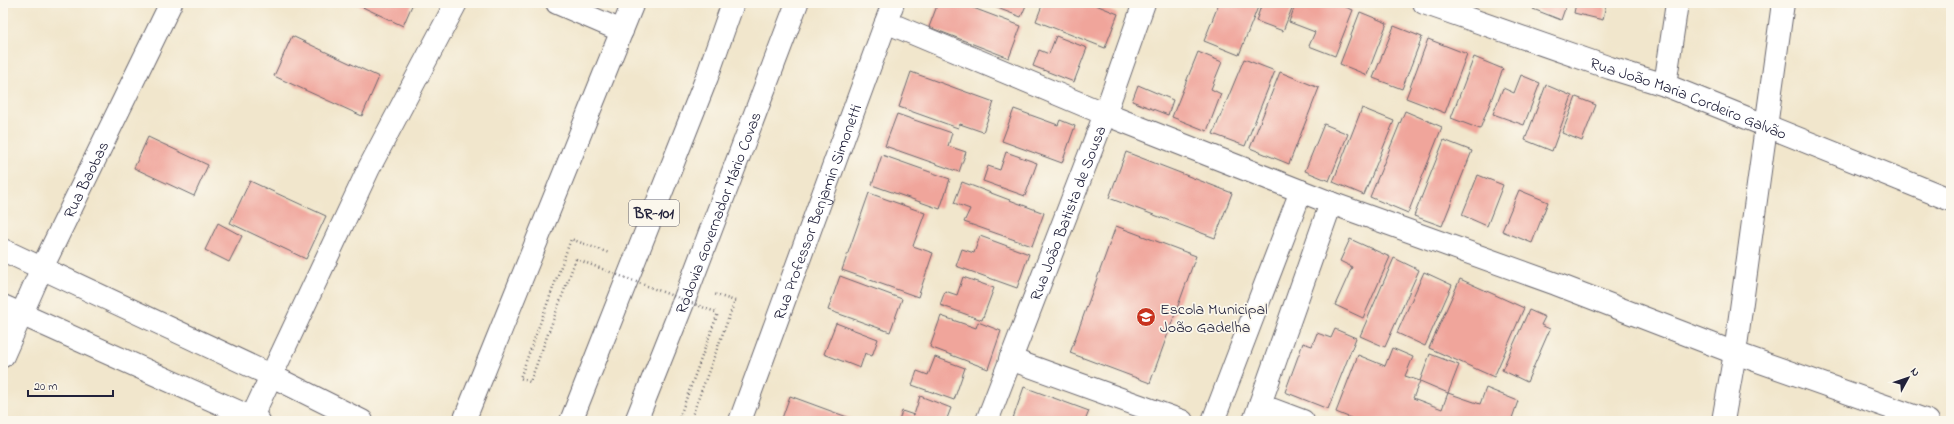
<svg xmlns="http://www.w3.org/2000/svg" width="1954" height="424" font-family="'Indie Flower',sans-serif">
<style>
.building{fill:#f0a59b}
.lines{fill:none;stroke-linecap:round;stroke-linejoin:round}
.minor-casing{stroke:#6a676e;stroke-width:24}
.secondary-casing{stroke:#6a676e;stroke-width:24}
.trunk-casing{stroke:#6a676e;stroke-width:24}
.path{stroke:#6a676e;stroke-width:2.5;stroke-dasharray:1 3;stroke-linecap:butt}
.minor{stroke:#fff;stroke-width:22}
.secondary{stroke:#fff;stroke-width:22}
.trunk{stroke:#fff;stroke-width:22}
.path-bridge{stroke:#6a676e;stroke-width:2.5;stroke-dasharray:1 3;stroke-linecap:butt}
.labels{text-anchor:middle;stroke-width:3.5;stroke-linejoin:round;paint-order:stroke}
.shield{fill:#fbf7ec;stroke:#636270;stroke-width:1}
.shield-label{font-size:15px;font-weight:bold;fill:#22223b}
.street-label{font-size:16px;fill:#22223b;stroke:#fbf7ec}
.poi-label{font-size:16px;fill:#22223b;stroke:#fbf7ec;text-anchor:start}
</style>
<rect width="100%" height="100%" fill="#fbf7ec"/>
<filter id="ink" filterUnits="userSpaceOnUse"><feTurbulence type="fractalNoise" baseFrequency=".025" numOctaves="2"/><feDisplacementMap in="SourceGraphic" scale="8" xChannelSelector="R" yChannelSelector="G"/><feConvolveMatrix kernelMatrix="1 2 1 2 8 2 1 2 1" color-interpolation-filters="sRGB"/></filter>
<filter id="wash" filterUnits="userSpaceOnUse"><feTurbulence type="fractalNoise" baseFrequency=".012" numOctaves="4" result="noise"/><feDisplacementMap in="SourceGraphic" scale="16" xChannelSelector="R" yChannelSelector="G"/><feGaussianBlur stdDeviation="0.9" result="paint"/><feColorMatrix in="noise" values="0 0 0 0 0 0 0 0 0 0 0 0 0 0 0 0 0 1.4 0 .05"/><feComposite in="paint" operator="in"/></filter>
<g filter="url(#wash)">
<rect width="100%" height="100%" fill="#f1e6cc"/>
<g id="blocks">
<g class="building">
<polygon points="354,3 413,3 403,26"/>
<polygon points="938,3 960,3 1021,26 1009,58 929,27"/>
<polygon points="984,3 1027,3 1021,17"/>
<polygon points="1043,3 1091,3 1118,14 1105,48 1036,21"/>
<polygon points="1219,3 1248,3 1258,7 1239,55 1204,41"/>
<polygon points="1262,3 1294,3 1283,31 1256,21"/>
<polygon points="1296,3 1336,3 1353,10 1335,56 1309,46 1315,32 1289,22"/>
<polygon points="1536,3 1567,3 1561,20 1533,9"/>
<polygon points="1576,3 1606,3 1603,20 1574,13"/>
<polygon points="1360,12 1387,23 1367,75 1340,64"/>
<polygon points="1394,26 1422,37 1402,89 1373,78"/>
<polygon points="292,36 379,77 362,116 274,76"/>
<polygon points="1056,36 1087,48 1074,82 1033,66 1039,50 1049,54"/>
<polygon points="1428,39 1467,54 1445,113 1406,98"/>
<polygon points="1198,52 1222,62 1211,89 1221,94 1207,131 1172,117"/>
<polygon points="1474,57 1503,69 1480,129 1451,118"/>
<polygon points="1244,59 1275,71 1245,146 1213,134"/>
<polygon points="911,72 994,102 983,132 960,124 958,128 899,107"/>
<polygon points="1280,72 1319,88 1289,164 1250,148"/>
<polygon points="1521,75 1540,83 1524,125 1493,114 1503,88 1514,93"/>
<polygon points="1138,85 1173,100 1168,115 1132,101"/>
<polygon points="1546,85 1572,96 1552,151 1525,140"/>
<polygon points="1576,97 1596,105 1582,141 1562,133"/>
<polygon points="1362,108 1394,121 1364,195 1333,182"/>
<polygon points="1014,109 1058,125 1060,120 1075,126 1062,163 1002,141"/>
<polygon points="1405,111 1442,127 1408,213 1370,197"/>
<polygon points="897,114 952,133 948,146 966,152 959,172 885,146"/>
<polygon points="1324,124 1348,134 1329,181 1305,171"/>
<polygon points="148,137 208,165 194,196 134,168"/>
<polygon points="1444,140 1472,151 1442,226 1414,216"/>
<polygon points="1006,152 1037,163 1025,196 983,181 988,166 1000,170"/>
<polygon points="1126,152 1232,193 1215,238 1109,198"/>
<polygon points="882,155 950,179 940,209 872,185"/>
<polygon points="1478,175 1503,185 1487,226 1462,215"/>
<polygon points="250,181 326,216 306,259 230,223"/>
<polygon points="962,182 1044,213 1032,246 964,222 970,209 954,203"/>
<polygon points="1519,190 1548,202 1532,243 1502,231"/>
<polygon points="869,193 925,213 913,246 933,253 918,297 842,270"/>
<polygon points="218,223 242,236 229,262 205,250"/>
<polygon points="1116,226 1196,256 1150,383 1070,353"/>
<polygon points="980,236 1029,254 1017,288 956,266 962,249 974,253"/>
<polygon points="1350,239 1390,257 1363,318 1335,305 1352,267 1340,261"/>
<polygon points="1394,258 1419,270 1385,347 1360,336"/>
<polygon points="1424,272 1452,285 1425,346 1397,333"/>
<polygon points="840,276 902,299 890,332 828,310"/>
<polygon points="963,277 994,288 982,320 940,305 945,291 957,295"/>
<polygon points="1460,279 1524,308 1494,377 1429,348"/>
<polygon points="1529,310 1545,317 1541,325 1550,329 1527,382 1502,370"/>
<polygon points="941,316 976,328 978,322 1001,331 988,369 930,347"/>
<polygon points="836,323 878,339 872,356 865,353 860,368 824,354"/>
<polygon points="1335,329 1356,338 1328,409 1285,392 1303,343 1312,346 1317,333 1331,338"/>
<polygon points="1392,348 1413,357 1405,376 1420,381 1413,398 1442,409 1448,393 1480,404 1486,388 1518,401 1511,421 1358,421 1336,412 1358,355 1385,366"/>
<polygon points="1430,354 1459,365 1448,393 1420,381"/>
<polygon points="935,357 965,368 954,400 912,385 917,371 928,375"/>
<polygon points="1024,387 1089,411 1085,421 1012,421"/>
<polygon points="790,396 858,421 781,421"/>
<polygon points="920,396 951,408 946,421 899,421 902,411 914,415"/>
</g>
</g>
</g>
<g filter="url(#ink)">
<use href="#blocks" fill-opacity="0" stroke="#6a676e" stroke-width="1"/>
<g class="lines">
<g class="minor-casing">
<g id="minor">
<polyline points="557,3 622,31"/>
<path id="s1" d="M 1424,3 L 1610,68 L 1665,85 L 1951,200"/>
<polyline points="886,22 1105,114 1331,203 1556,284 1735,353 1928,421"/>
<polyline points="1665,85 1677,3"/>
<polyline points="3,250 270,375 362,421"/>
<polyline points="3,306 259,421"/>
<path id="s2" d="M 3,356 L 42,268 L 171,3"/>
<polyline points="1010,359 1182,421"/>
<polyline points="1260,405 1303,421"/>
<polyline points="250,421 369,168 456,3"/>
<polyline points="464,421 633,3"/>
<path id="s3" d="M 987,421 L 1105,114 L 1144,3"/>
<polyline points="1213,421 1301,191"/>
<polyline points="1254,421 1331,203"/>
<polyline points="1723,421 1735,353 1783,3"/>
</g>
</g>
<g class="secondary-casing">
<g id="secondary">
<path id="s4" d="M 740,421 L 893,3"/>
</g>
</g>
<g class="trunk-casing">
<g id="trunk">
<polyline points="571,421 707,77 733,3"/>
<path id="s5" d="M 636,421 L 685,298 L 797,3"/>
</g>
</g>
<g class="path">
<polyline points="576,259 530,382 520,378 571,239 609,253"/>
<polyline points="678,421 718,313"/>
<polyline points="690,421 735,301 714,294"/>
</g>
<use href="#minor" class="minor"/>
<use href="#secondary" class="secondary"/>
<use href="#trunk" class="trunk"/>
<polyline class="path-bridge" points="576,259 718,313"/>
</g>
</g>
<defs>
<g id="school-disc" transform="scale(1)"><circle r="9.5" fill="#c8321e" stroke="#fbf7ec"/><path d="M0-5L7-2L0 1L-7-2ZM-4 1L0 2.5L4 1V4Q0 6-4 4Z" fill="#fff"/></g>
</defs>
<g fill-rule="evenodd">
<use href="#school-disc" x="1146" y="317"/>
</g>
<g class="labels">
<rect class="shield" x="629" y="200" width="50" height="26" rx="3"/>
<g class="shield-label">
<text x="654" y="218">BR-101</text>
</g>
<g class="street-label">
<text dy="6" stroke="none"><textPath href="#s1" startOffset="281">Rua João Maria Cordeiro Galvão</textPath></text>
<text dy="6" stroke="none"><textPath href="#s2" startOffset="195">Rua Baobas</textPath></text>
<text dy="6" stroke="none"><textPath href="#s5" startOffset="224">Rodovia Governador Mário Covas</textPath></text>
<text dy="6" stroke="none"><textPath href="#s4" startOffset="223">Rua Professor Benjamin Simonetti</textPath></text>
<text dy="6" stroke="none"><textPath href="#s3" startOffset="223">Rua João Batista de Sousa</textPath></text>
</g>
<g class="poi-label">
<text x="1160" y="314">Escola Municipal<tspan x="1160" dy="18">João Gadelha</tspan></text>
</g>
</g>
<rect width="1954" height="424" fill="none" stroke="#fbf7ec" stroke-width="16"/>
<g transform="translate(1908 378) rotate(50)" stroke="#fbf7ec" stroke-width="3" paint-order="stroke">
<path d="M0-3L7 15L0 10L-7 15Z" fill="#22223b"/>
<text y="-6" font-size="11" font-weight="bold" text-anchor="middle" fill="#22223b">N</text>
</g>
<path d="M28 390v6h85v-6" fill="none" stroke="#22223b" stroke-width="2"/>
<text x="34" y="390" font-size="12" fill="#22223b" stroke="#fbf7ec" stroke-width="3" paint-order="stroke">20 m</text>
</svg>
